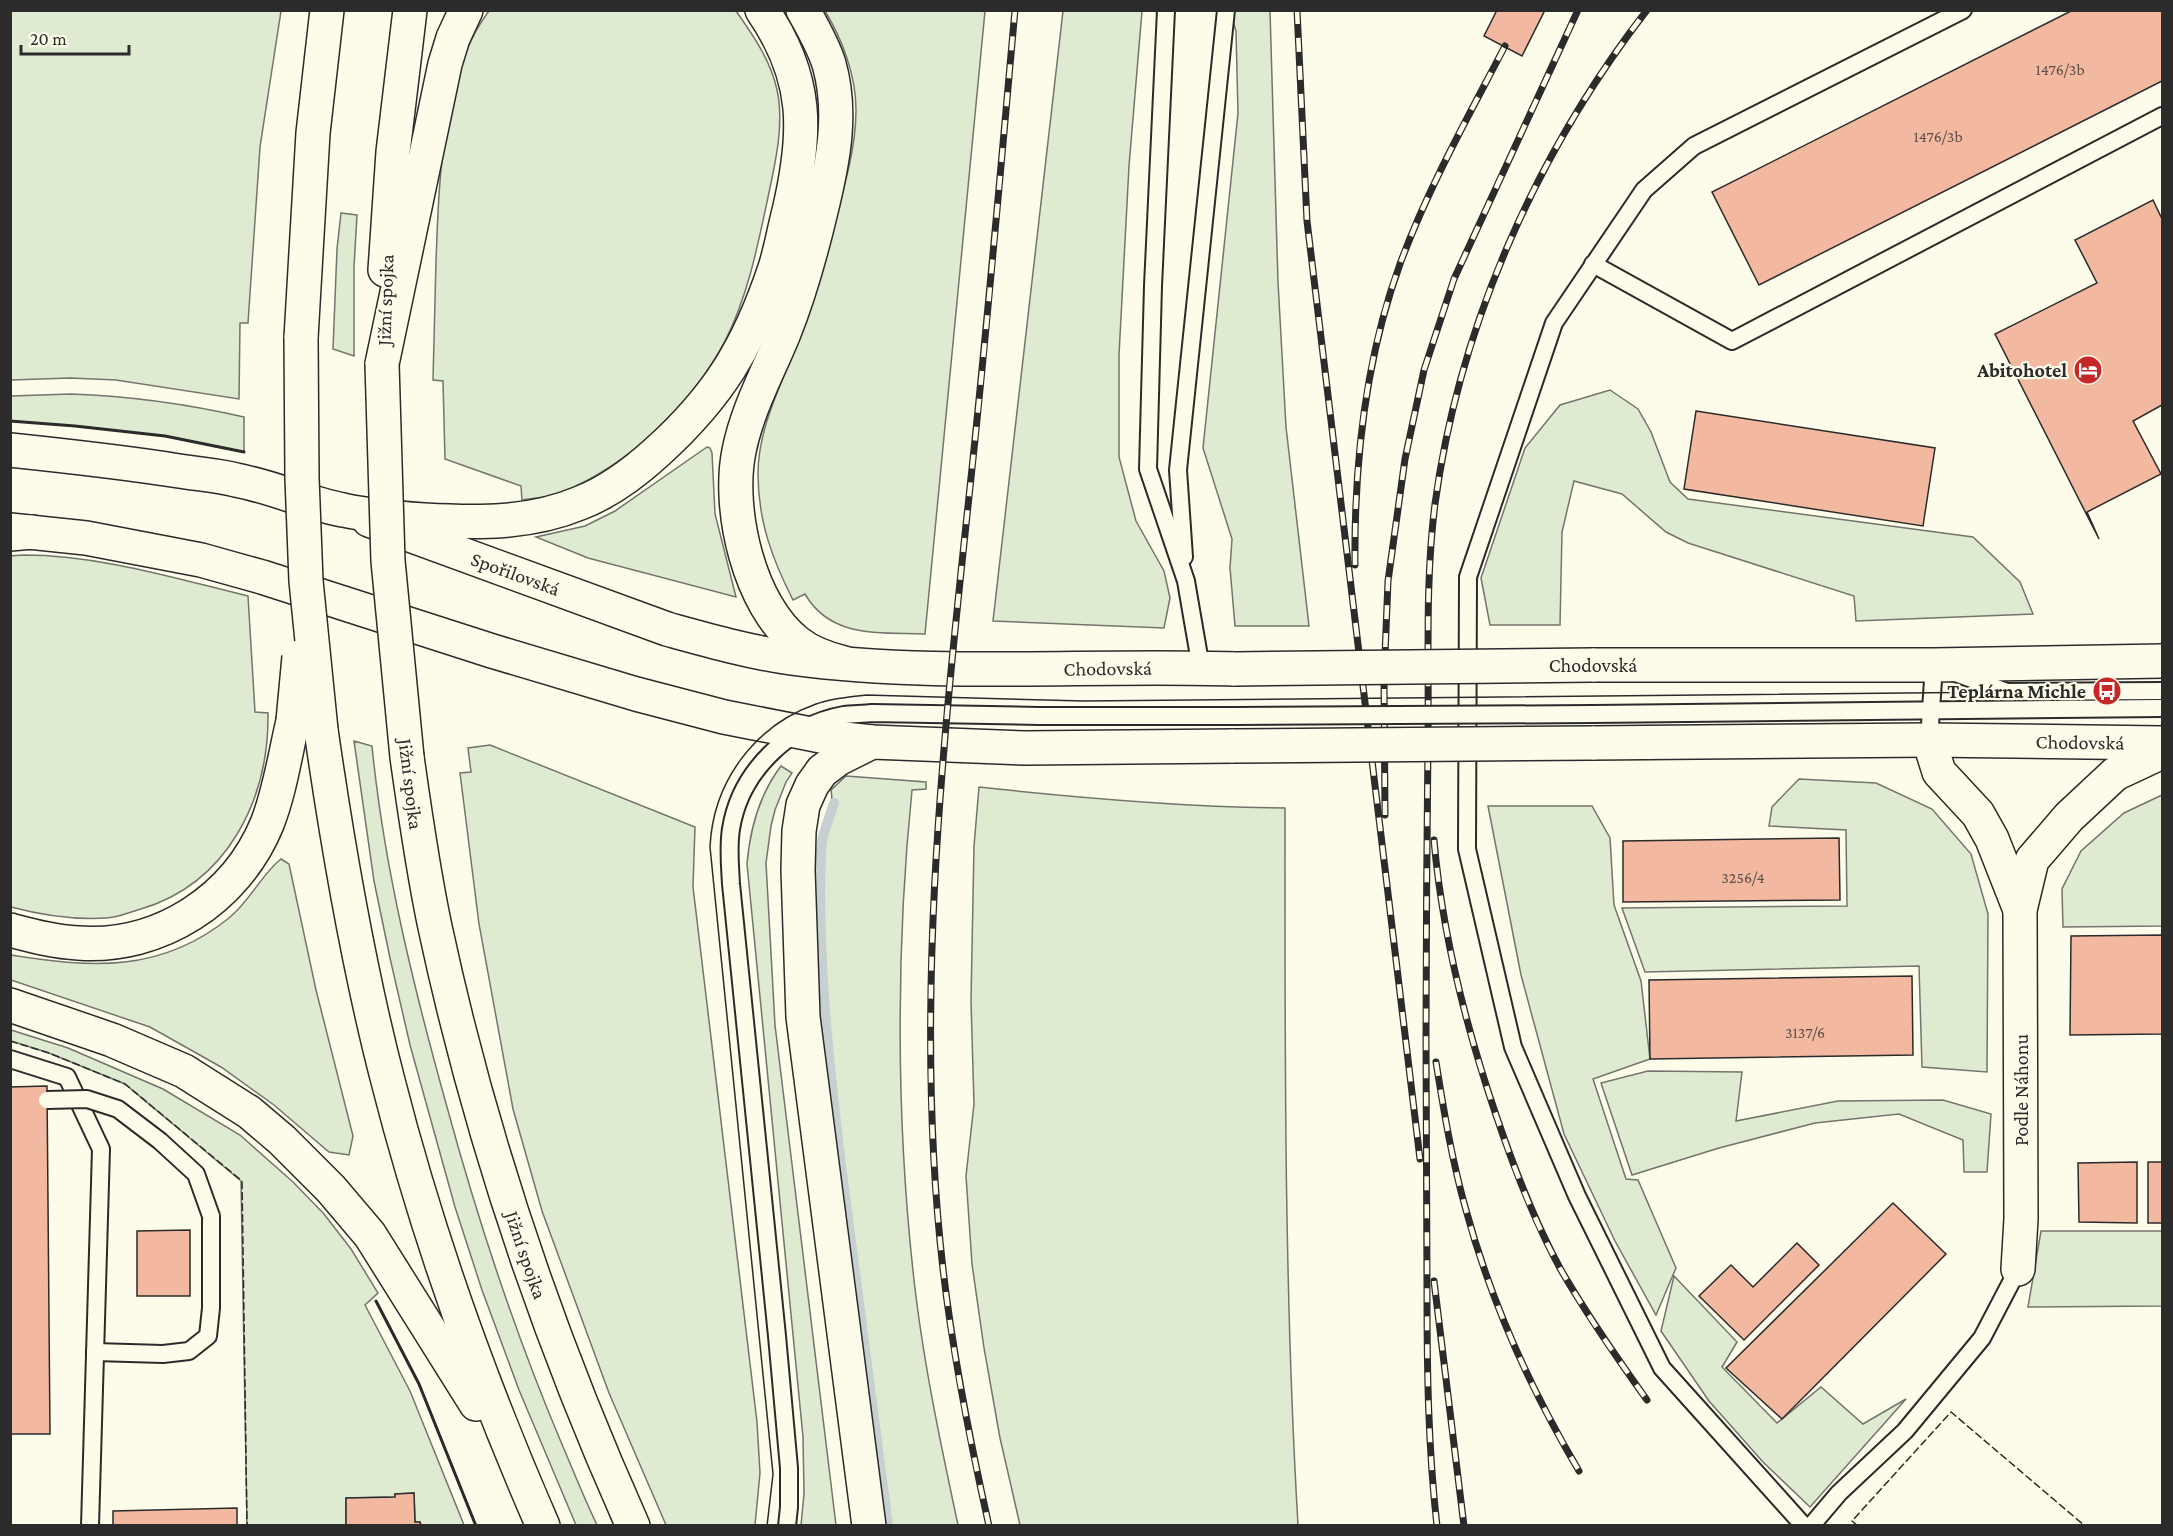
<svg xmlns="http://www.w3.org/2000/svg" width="2173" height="1536" font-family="'Crimson Pro',serif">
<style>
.green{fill:#deebd1;stroke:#74746e;stroke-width:1.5}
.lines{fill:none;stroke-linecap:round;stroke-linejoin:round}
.stream{stroke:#c7d0d0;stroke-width:10}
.building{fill:#f2b8a0;stroke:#2b2b2b;stroke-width:1.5}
.service-casing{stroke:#2b2b2b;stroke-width:20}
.minor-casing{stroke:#2b2b2b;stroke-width:36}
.secondary-casing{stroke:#2b2b2b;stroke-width:36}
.trunk-casing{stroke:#2b2b2b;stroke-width:36}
.service{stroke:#fdfbea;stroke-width:16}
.minor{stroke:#fdfbea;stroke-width:33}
.secondary{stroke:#fdfbea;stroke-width:33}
.trunk{stroke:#fdfbea;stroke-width:33}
.tram{stroke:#2b2b2b;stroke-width:1.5}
.rail-casing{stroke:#2b2b2b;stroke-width:7}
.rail{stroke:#fdfbea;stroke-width:4.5;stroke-dasharray:14;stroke-linecap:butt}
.service-bridge-casing{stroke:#2b2b2b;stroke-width:20;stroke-linecap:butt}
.secondary-bridge-casing{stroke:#2b2b2b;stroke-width:36;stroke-linecap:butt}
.trunk-bridge-casing{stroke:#2b2b2b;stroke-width:36;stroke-linecap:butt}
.service-bridge{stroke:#fdfbea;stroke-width:16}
.secondary-bridge{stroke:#fdfbea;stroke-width:33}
.trunk-bridge{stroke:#fdfbea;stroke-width:33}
.fence{stroke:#2b2b2b;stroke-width:1.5;stroke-dasharray:8 3;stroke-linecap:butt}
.wall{stroke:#2b2b2b;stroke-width:3}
.labels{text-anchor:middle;stroke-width:4.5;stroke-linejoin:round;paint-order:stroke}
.number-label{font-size:16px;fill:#5d4e48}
.street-label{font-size:20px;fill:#2b2b2b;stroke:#fdfbea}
.poi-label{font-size:20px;font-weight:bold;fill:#2b2b2b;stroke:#fdfbea;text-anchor:end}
</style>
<rect width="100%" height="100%" fill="#fdfbea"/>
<g class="green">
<polygon points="10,11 281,11 260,147 248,323 240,323 239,399 116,380 70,378 11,380"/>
<path d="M 489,11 L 736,11 C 753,35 771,61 777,90 C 785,126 774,168 767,202 C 757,249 747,298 725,341 C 693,401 639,455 578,485 C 571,489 562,494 554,496 C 543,498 532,498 522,500 L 521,486 L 445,459 L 443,381 L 433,380 C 434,340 435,301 436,261 C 439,185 441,73 489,11 Z"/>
<path d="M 825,11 L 985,11 L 925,634 C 880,632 831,639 805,594 L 793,600 C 772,559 758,520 758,474 C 758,431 778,392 793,352 C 804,319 813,285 824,252 C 838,206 856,158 856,110 C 856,75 842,39 825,11 Z"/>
<polygon points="1063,11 1142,11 1129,166 1119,355 1119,457 1136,521 1164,571 1170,598 1164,628 993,621"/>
<polygon points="1230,11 1270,11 1278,282 1286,427 1309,626 1235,626 1230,568 1232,539 1203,448 1238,113 1236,31"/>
<polygon points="341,213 357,215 354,267 354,356 333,349 337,249"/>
<polygon points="1610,390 1638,409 1651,432 1670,482 1688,499 1973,537 2020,582 2033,614 1856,621 1854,596 1688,543 1666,532 1622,494 1574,481 1562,532 1560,625 1490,625 1481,578 1525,448 1560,405"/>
<path d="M 71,394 C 130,396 187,404 244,417 L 244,452 L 165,436 L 75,426 L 11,421 L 11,396 Z"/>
<polygon points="707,447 710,448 712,453 715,514 736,597 588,558 536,537 585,526 615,511"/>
<path d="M 23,555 C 99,555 174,578 248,596 L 255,712 L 268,713 C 269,799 228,883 141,909 C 130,912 117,918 106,918 C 74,920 41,915 11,907 L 10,556 Z"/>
<path d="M 354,741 L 372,746 C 384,868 414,989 447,1107 C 478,1221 515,1333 561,1442 C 573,1470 584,1498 597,1525 L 576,1525 L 519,1390 L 482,1290 L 455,1207 L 410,1045 L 390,958 L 374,881 Z"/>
<polygon points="490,745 695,827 693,887 757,1422 760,1473 755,1525 666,1525 609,1393 542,1211 513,1109 479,924 460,773 471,772 468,748"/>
<path d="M 781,766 L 792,773 L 786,782 L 775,810 L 771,826 L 766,863 L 775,1025 L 836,1525 L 801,1525 L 804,1494 L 803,1437 L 747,864 C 750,828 759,795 781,766 Z"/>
<path d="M 846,776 L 926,782 L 926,789 L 912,790 C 896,946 896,1115 913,1271 C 922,1356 940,1441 958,1525 L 888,1525 C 873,1403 855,1280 840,1157 C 828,1055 817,953 821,850 C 824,829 835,811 831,790 Z"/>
<polygon points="1799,779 1876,783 1932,809 1971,854 1988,914 1987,1072 1922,1067 1919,966 1645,972 1622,908 1847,906 1846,830 1769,826 1772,807"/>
<path d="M 979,787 C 1080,798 1182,807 1285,808 C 1285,1047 1284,1287 1298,1525 L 1020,1525 L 1000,1438 L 984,1348 L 972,1264 L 966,1176 L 974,1104 L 971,1001 L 974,846 Z"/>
<polygon points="2162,795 2162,926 2063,927 2062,889 2081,851 2124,813"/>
<polygon points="1488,806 1592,806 1610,838 1614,905 1641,981 1650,1059 1593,1079 1626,1179 1638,1180 1676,1268 1656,1315 1615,1241 1564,1134 1521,975"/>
<path d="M 281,859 L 289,864 L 316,990 L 353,1136 L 349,1155 L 329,1152 L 274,1105 L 221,1067 L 150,1027 L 11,980 L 11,955 C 92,968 161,973 229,918 C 250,901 261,875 281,859 Z"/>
<polygon points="11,1030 68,1048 163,1089 240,1135 293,1182 324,1214 351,1249 378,1293 365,1305 410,1391 464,1525 421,1525 420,1522 415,1522 414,1493 395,1494 395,1497 346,1498 346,1525 247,1525 241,1181 125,1084 49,1053 11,1041"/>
<polygon points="1648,1071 1742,1072 1736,1121 1838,1101 1943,1100 1991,1114 1987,1172 1964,1172 1963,1140 1899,1114 1815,1123 1719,1148 1632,1175 1601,1083"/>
<polygon points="2041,1231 2162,1231 2162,1306 2028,1307"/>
<polygon points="1674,1276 1737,1342 1722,1367 1777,1423 1821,1387 1863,1424 1906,1399 1810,1507 1763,1462 1709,1401 1661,1331"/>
</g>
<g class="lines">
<path class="stream" d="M 834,803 L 823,836 L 821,850 C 817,953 828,1055 840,1157 C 855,1280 873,1403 888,1526"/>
</g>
<g class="building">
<polygon points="1497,10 1545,10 1522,56 1484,36"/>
<polygon points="2073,10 2162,10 2162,81 1759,285 1712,192"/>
<polygon points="2153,200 2162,219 2162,405 2133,421 2161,474 2087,512 2099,539 1995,334 2097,283 2075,240"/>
<polygon points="1696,411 1935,448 1923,526 1684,489"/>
<polygon points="1839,838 1840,900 1623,902 1623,841"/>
<polygon points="2162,935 2162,1034 2070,1035 2071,936"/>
<polygon points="1912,976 1913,1055 1650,1059 1649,980"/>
<polygon points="47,1086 50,1434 10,1434 10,1087"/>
<polygon points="2137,1162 2137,1223 2079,1222 2078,1163"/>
<rect x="2148" y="1162" width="14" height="61"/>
<polygon points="1893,1203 1946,1254 1782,1419 1726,1368"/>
<polygon points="190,1230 190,1296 137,1296 137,1231"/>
<polygon points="1797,1243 1819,1265 1744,1340 1699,1296 1731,1265 1753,1287"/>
<polygon points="414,1493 415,1522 420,1522 421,1526 346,1526 346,1498 395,1497 395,1494"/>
<polygon points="237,1508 237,1526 113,1526 113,1511"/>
</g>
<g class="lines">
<g class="service-casing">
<g id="service">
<polyline points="1166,10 1153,286 1148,469 1186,581 1201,668"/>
<polyline points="1593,264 1732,341 2162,116"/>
<polyline points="1184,557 1178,470 1226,10"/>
<polyline points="1592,714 2162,708"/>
<polyline points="1929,740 1934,665 2007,692 2162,691"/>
<polyline points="10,1059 67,1077 101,1149 90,1526"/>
<polyline points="95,1352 163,1354 189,1351 208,1336 211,1308 211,1216"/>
<path d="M 787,1526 L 789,1507 L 789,1468 L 777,1336 L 731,884 C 730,865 728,847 731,829 C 740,772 788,725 844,715 C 853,714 863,714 872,713 L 1039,716 L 1235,716"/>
<polyline points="1804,1526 1662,1368 1577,1196 1513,1047 1467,849 1468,577 1554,323 1644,190 1694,146 1963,10"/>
<polyline points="1811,1526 1839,1493 1905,1431 1982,1338 2018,1269"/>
</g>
</g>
<g class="minor-casing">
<g id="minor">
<polyline points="1929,740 1939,772 1978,814 1992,839 2020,910"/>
<polyline points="2018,1269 2021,1219 2020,910 2032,860 2069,817 2115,774 2162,752"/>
</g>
</g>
<g class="secondary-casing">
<g id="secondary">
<path id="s1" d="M 369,520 L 667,629 C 707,640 749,652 791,658 C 938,678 1087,664 1235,669"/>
<polyline points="10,530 86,538 201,560 262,577 492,651 636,694 724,717 826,737 872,742 1025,748 1234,746"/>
<polyline points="1592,665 1934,665 2162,661"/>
<path id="s2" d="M 1592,743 L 1929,740 L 2162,743"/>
</g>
</g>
<g class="trunk-casing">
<g id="trunk">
<path d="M 803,10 C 813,28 823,45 829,64 C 843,113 833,162 821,211 C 811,253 800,293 784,333 C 768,372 747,410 739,451 C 727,509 749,606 798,643 C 812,654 828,659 844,663"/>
<polyline points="385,270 393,152 410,10"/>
<polyline points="301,338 313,133 327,10"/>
<polyline points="382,364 445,64 453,38 466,10"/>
<path d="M 10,450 C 67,456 123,462 179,471 C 198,474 218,475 236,480 C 273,487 307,503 343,510 C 370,516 397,518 424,520 C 477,523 530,524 580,503 C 609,492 634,473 657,452 C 719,396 749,346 775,268 C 781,249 784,230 789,211 C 807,134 809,78 762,10"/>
<polyline points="10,534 32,532"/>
<path d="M 321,730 C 338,848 358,966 388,1081 C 427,1234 480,1382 543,1526"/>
<path id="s3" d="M 407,757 C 415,814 423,871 435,927 C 479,1133 547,1334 633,1526"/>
<path d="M 10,930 C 33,936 55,942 78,943 C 160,949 236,899 267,824 C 280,791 285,755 293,721"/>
<polyline points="10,1005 112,1040 184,1071 249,1112 282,1140 331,1189 370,1235 476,1404"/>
<polyline points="869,1526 803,1017 798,870 799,831 803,805 812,785 822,771 838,759 872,742"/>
</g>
</g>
<use href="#service" class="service"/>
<use href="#minor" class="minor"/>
<use href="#secondary" class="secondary"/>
<use href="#trunk" class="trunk"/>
<path class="tram" d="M 767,1526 L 773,1474 L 710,847 C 713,782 754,726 816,704 C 832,698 849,697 866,695 L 1084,701 L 2007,692"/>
<g class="rail-casing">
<g id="rail">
<polyline points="1297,10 1307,221 1420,1159"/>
<path d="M 1355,565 C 1354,464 1365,360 1400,264 C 1428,188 1468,117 1505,46"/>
<polyline points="1385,815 1384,679 1388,581 1405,459 1424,370 1454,279 1578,10"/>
<path d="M 1434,840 C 1442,933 1466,1027 1496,1115 C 1514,1168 1534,1221 1561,1270 C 1587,1315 1617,1358 1647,1400"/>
<path d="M 1436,1062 C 1444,1112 1452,1161 1466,1210 C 1491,1302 1531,1390 1579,1471"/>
<polyline points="1434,1281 1464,1526"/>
<path d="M 989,1526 C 970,1441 953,1356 943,1269 C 914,1016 941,759 968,506 C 986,341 1000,176 1015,10"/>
<path d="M 1437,1526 C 1428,1447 1427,1369 1427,1290 C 1427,1206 1426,1122 1426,1038 C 1426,939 1427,839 1428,740 C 1429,661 1425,582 1435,504 C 1459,326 1537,152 1647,10"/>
</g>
</g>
<use href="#rail" class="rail"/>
<g class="service-bridge-casing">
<g id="service-bridge">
<polyline points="1235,716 1592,714"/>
<polyline points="47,1100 87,1099 118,1109 160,1141 196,1174 211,1216"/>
</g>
</g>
<g class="secondary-bridge-casing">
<g id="secondary-bridge">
<polyline points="1235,669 1592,665"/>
<polyline points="1234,746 1592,743"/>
</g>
</g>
<g class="trunk-bridge-casing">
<g id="trunk-bridge">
<polyline points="301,338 302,478 306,581 321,730"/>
<polyline points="382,364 388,561 407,757"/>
<polyline points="293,721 299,657"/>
</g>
</g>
<use href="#service-bridge" class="service-bridge"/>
<use href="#secondary-bridge" class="secondary-bridge"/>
<use href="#trunk-bridge" class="trunk-bridge"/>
<g class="fence">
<polyline points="10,1041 49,1053 125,1084 242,1181 247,1526"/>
<polyline points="1858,1526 1852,1521 1951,1412 2085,1526"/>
</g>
<g class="wall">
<polyline points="10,421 75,426 165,436 244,452"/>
<polyline points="376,1301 419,1384 476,1526"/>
</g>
</g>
<defs>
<g id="hotel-disc" transform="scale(1.5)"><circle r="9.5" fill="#c62828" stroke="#fdfbea"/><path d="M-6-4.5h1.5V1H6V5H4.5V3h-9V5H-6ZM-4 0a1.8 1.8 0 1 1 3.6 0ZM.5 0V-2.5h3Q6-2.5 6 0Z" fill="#fff"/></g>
<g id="bus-disc" transform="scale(1.5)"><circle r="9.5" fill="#c62828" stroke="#fdfbea"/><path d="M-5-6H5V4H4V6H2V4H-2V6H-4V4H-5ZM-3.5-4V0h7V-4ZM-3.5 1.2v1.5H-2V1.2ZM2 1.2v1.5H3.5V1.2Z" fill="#fff"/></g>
</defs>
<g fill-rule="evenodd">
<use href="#hotel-disc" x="2088" y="370"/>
<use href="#bus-disc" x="2107" y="691"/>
</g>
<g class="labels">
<g class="number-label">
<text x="2060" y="75">1476/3b</text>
<text x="1938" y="142">1476/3b</text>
<text x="1743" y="883">3256/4</text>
<text x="1805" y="1038">3137/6</text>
</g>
<g class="street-label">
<text transform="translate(385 300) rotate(-88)" y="7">Jižní spojka</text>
<text dy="7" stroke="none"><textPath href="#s1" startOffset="156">Spořilovská</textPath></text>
<text x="1593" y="672">Chodovská</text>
<text dy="7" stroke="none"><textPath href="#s1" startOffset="762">Chodovská</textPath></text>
<text dy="7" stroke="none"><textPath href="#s2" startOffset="488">Chodovská</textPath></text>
<text transform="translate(411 784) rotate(83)" y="7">Jižní spojka</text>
<text transform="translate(2021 1090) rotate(-90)" y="7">Podle Náhonu</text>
<text dy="7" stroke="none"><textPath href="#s3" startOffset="513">Jižní spojka</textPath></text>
</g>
<g class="poi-label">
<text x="2067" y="377">Abitohotel</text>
<text x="2086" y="698">Teplárna Michle</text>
</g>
</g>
<rect width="2173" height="1536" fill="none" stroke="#2b2b2b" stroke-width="24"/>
<path d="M21 45v9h108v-9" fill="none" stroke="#2b2b2b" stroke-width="3"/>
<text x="30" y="45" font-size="18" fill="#2b2b2b" stroke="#fdfbea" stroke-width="4.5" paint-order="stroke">20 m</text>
</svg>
